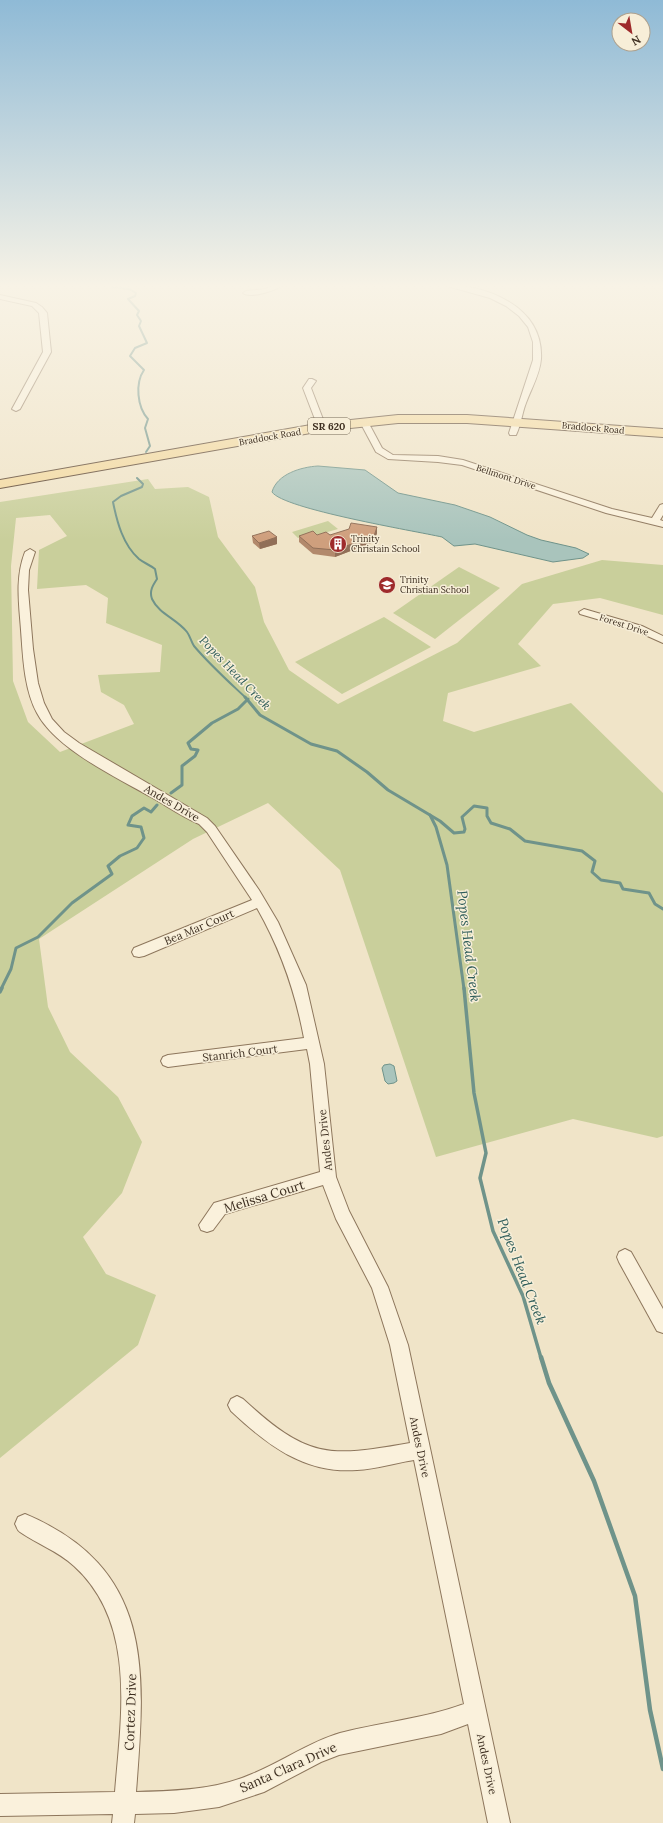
<svg xmlns="http://www.w3.org/2000/svg" width="663" height="1823" font-family="Lora,serif">
<style>
.green{fill:#c9cf9b;fill-rule:evenodd}
.water{fill:#a9c4bc;stroke:#6f938a}
.lines{fill:none;stroke-linecap:round;stroke-linejoin:round}
.stream-far3{stroke:#6f938a;stroke-width:2}
.stream-far2{stroke:#6f938a;stroke-width:3}
.stream-far1{stroke:#6f938a;stroke-width:3.5}
.stream{stroke:#6f938a;stroke-width:4.5}
.minor-casing{stroke:#8d765c;stroke-width:2}
.primary-casing{stroke:#5b4430;stroke-width:2}
.minor{fill:#faf1dc;fill-rule:evenodd}
.primary{fill:#f3d9a0;fill-rule:evenodd}
.wall{fill:#b2896c}
.shaded-wall{fill:#916f58}
.building{fill:#cf9f7d;stroke:#916f58}
.labels{text-anchor:middle;stroke-width:3;stroke-linejoin:round;paint-order:stroke}
.far-street-label{font-size:9px;fill:#3d2e20;stroke:#f7eed8}
.far-poi-label{font-size:9px;fill:#3d2e20;stroke:#f7eed8;text-anchor:start}
.shield{fill:#f7eed8;stroke:#756857;stroke-width:1}
.shield-label{font-size:10px;font-weight:bold;fill:#3d2e20}
.street-label{font-size:11px;fill:#3d2e20;stroke:#f7eed8}
.water-label{font-size:12px;font-style:italic;fill:#2f5d5a;stroke:#f7eed8}
.near-street-label{font-size:13px;fill:#3d2e20;stroke:#f7eed8}
.near-water-label{font-size:14px;font-style:italic;fill:#2f5d5a;stroke:#f7eed8}
</style>
<rect width="100%" height="100%" fill="#f0e4c8"/>
<g class="green">
<path d="M 148,479 L 155,489 L 188,487 L 209,497 L 218,537 L 255,587 L 264,622 L 289,670 L 338,704 L 457,643 L 522,584 L 602,560 L 663,565 L 663,615 L 600,598 L 553,604 L 518,644 L 541,666 L 448,693 L 443,721 L 474,732 L 571,703 L 663,793 L 663,1136 L 657,1138 L 573,1119 L 436,1157 L 340,870 L 268,803 L 193,839 L 39,939 L 48,1007 L 70,1052 L 118,1097 L 142,1142 L 122,1193 L 83,1237 L 106,1274 L 156,1295 L 138,1345 L 0,1458 L 0,502 ZM 50,515 L 67,536 L 39,550 L 37,589 L 86,585 L 108,598 L 106,623 L 162,645 L 160,672 L 98,675 L 101,692 L 124,705 L 134,724 L 60,752 L 28,722 L 13,681 L 11,566 L 16,518 Z"/>
<polygon points="328,521 338,529 317,535 314,533 298,538 292,532"/>
<polygon points="459,567 500,588 435,639 393,613"/>
<polygon points="384,617 431,647 342,694 295,662"/>
</g>
<g class="water">
<path d="M 318,466 L 365,470 L 398,493 L 455,505 L 490,517 L 527,535 L 541,540 L 576,548 L 589,554 L 583,558 L 553,562 L 475,544 L 454,546 L 442,537 C 415,531 283,509 272,492 C 277,474 301,467 318,466 Z"/>
<polygon points="390,1064 394,1066 397,1081 394,1083 388,1084 385,1081 382,1068 384,1065"/>
</g>
<g class="lines">
<g class="stream-far3">
<path d="M 111,284 L 112,287 L 129,289 L 136,293 L 135,296 L 128,299 L 139,311 L 137,315 L 141,321 L 139,326 L 147,343 L 135,348 L 130,356 L 144,370 C 135,383 137,407 148,419 L 145,428 L 150,446 L 146,452"/>
<path d="M 137,478 L 143,484 L 142,487 L 121,496 L 113,502 C 117,522 123,545 139,559 C 144,563 150,565 155,569 L 157,579 C 153,585 149,591 152,599 C 159,614 177,619 187,632 C 190,636 191,641 194,646 C 210,665 228,681 246,698"/>
</g>
<g class="stream-far2">
<polyline points="245,697 260,715 311,744 337,751 367,772 388,790 440,821 454,833 464,832 465,829 462,817 474,806 487,808 487,816 491,823 510,829 525,841 582,851 595,861 592,872 601,880 620,883 623,889 649,893 655,904 663,909"/>
<polyline points="171,793 182,785 182,766 195,756 198,750 191,749 188,743 212,723 238,709 248,699"/>
<polyline points="430,815 436,827 447,865 464,989"/>
<polyline points="1,989 11,969 16,948 38,937 72,903 112,874 108,866 120,856 137,848 144,838 141,827 128,825 132,816 144,808 151,812 157,805"/>
</g>
<g class="stream-far1">
<polyline points="464,988 474,1093 486,1153 480,1178 493,1231 523,1296 541,1358"/>
<polyline points="0,992 2,988"/>
</g>
<polyline class="stream" points="541,1357 549,1383 594,1481 635,1596 650,1710 663,1769"/>
<g class="minor-casing">
<g id="minor">
<path d="M 275,284 L 285,284 C 277,290 251,299 243,293 L 246,291 L 265,289 Z"/>
<path d="M 440,284 C 484,284 544,305 541,359 C 540,374 531,389 526,403 C 522,413 521,425 516,435 L 510,435 L 509,433 L 533,360 L 533,342 L 528,327 L 519,316 L 506,306 L 490,298 Z"/>
<polygon points="0,295 36,303 42,307 47,313 51,352 20,409 16,411 12,409 43,352 39,313 32,306 0,299"/>
<polygon points="309,379 312,379 316,381 311,388 326,427 325,429 319,429 318,427 303,388"/>
<polygon points="361,420 367,420 382,448 393,455 438,456 463,460 612,509 652,518 660,505 663,504 663,515 660,520 663,521 663,527 606,513 462,465 438,462 388,459 376,452 360,422"/>
<path d="M 30,549 L 35,552 L 29,570 L 28,590 L 33,649 L 38,683 L 44,703 L 52,719 L 64,732 L 79,743 L 207,818 L 215,826 L 259,890 L 278,922 L 306,985 L 324,1064 L 336,1177 L 349,1211 L 388,1287 L 408,1345 L 510,1823 L 488,1823 L 468,1724 L 441,1734 L 339,1755 L 321,1762 L 264,1792 L 219,1807 L 174,1813 L 135,1814 L 134,1823 L 112,1823 L 113,1814 L 0,1816 L 0,1794 L 115,1792 C 121,1716 137,1623 74,1566 C 58,1551 37,1544 20,1532 C 17,1530 17,1527 15,1524 L 18,1517 L 25,1514 C 156,1569 145,1673 136,1792 C 175,1791 216,1790 252,1774 C 282,1762 309,1742 340,1733 C 381,1722 424,1719 464,1704 L 414,1460 C 395,1463 376,1469 357,1470 C 305,1474 267,1445 231,1411 L 228,1405 L 231,1399 L 237,1396 L 243,1399 C 307,1458 327,1458 410,1443 L 390,1345 L 372,1288 L 336,1219 L 323,1185 L 225,1214 L 213,1230 L 207,1232 L 201,1230 L 199,1225 L 214,1203 L 320,1172 L 310,1064 L 307,1049 L 168,1067 L 163,1065 L 161,1061 L 163,1057 L 168,1055 L 304,1038 C 295,991 281,950 257,908 L 144,956 L 139,957 L 134,956 L 132,952 L 134,948 L 252,900 L 207,832 L 199,824 C 182,817 167,806 151,797 C 116,777 56,749 37,713 C 24,689 23,657 21,630 C 19,603 15,578 25,552 Z"/>
<polygon points="584,609 642,626 663,636 663,643 634,630 580,614 579,612"/>
<polygon points="625,1249 631,1252 663,1309 663,1333 657,1331 619,1262 617,1257 619,1252"/>
</g>
</g>
<g class="primary-casing">
<polygon id="primary" points="398,415 467,415 663,429 663,437 467,423 398,423 322,431 0,488 0,480 322,423"/>
</g>
<use href="#minor" class="minor"/>
<use href="#primary" class="primary"/>
</g>
<g class="wall">
<polygon points="377,533 374,542 335,557 313,554 299,542 299,536"/>
<polygon points="252,536 277,537 277,544 260,549 253,543"/>
</g>
<g class="shaded-wall">
<polygon points="377,527 377,533 374,542 335,557 335,550"/>
<polygon points="277,537 277,544 260,549 259,543"/>
</g>
<g class="building">
<polygon points="351,523 377,527 374,536 335,550 313,548 299,536 313,531 317,535 326,532 330,535 349,529"/>
<polygon points="269,531 277,537 259,543 252,536"/>
</g>
<linearGradient id="sky" x2="0" y2="1"><stop stop-color="#8fbad6"/><stop offset="0.53" stop-color="#f8f3e6"/><stop offset="1" stop-color="#f8f3e6" stop-opacity="0"/></linearGradient>
<rect width="663" height="540" fill="url(#sky)"/>
<defs>
<g id="building-disc" transform="scale(0.9)"><circle r="9.5" fill="#9e2a2b" stroke="#f7eed8"/><path d="M-4-6H4V6H1V3H-1V6H-4ZM-2.5-4.3h1.7v1.8h-1.7ZM.8-4.3h1.7v1.8H.8ZM-2.5-1h1.7V.8h-1.7ZM.8-1h1.7V.8H.8Z" fill="#fff"/></g>
<g id="school-disc" transform="scale(0.9)"><circle r="9.5" fill="#9e2a2b" stroke="#f7eed8"/><path d="M0-5L7-2L0 1L-7-2ZM-4 1L0 2.5L4 1V4Q0 6-4 4Z" fill="#fff"/></g>
</defs>
<g fill-rule="evenodd">
<use href="#building-disc" x="338" y="544"/>
<use href="#school-disc" x="387" y="585"/>
</g>
<g class="labels">
<g class="far-street-label">
<text transform="translate(593 428) rotate(5)" y="3">Braddock Road</text>
<text transform="translate(270 437) rotate(-10)" y="3">Braddock Road</text>
<text transform="translate(506 477) rotate(18)" y="3">Bellmont Drive</text>
<text transform="translate(624 625) rotate(18)" y="3">Forest Drive</text>
</g>
<g class="far-poi-label">
<text x="351" y="542">Trinity<tspan x="351" dy="10">Christain School</tspan></text>
<text x="400" y="583">Trinity<tspan x="400" dy="10">Christian School</tspan></text>
</g>
<rect class="shield" x="308" y="418" width="42" height="16" rx="3"/>
<g class="shield-label">
<text x="329" y="430">SR 620</text>
</g>
<g class="street-label">
<text transform="translate(172 803) rotate(30)" y="4">Andes Drive</text>
<text transform="translate(199 927) rotate(-23)" y="4">Bea Mar Court</text>
<text transform="translate(240 1053) rotate(-7)" y="4">Stanrich Court</text>
<text transform="translate(325 1140) rotate(-96)" y="4">Andes Drive</text>
<text transform="translate(420 1447) rotate(78)" y="4">Andes Drive</text>
<text transform="translate(487 1764) rotate(78)" y="4">Andes Drive</text>
</g>
<g class="water-label">
<text transform="translate(235 673) rotate(46)" y="4">Popes Head Creek</text>
</g>
<g class="near-street-label">
<text transform="translate(264 1196) rotate(-17)" y="5">Melissa Court</text>
<text transform="translate(130 1712) rotate(-88)" y="5">Cortez Drive</text>
<text transform="translate(288 1767) rotate(-24)" y="5">Santa Clara Drive</text>
</g>
<g class="near-water-label">
<text transform="translate(469 946) rotate(83)" y="5">Popes Head Creek</text>
<text transform="translate(522 1271) rotate(69)" y="5">Popes Head Creek</text>
</g>
</g>
<g transform="translate(631 32) rotate(149)"><circle r="19" fill="#f7eed8" stroke="#ada18e"/>
<path d="M0-3L7 15L0 10L-7 15Z" fill="#9e2a2b"/>
<text y="-6" font-size="11" font-weight="bold" text-anchor="middle" fill="#3d2e20">N</text>
</g>
</svg>
